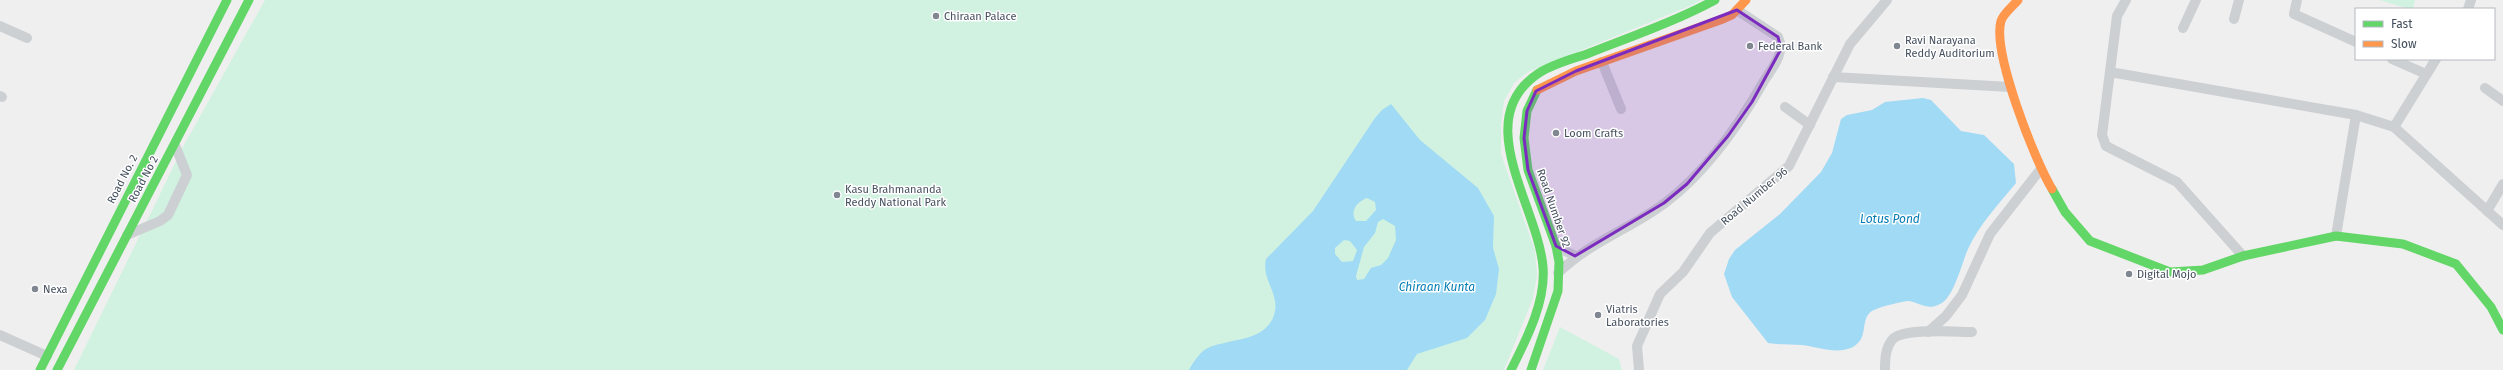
<svg xmlns="http://www.w3.org/2000/svg" width="2503" height="370" font-family="'Fira Sans',sans-serif">
<style>
.park{fill:#d1f2e1}
.water{fill:#a0daf5;fill-rule:evenodd}
.lines{fill:none;stroke-linecap:round;stroke-linejoin:round}
.street{stroke:#cdd0d3;stroke-width:10}
.fast{stroke:#63d668;stroke-width:9}
.slow{stroke:#ff974d;stroke-width:9}
.marked{fill:#7b2cbf;fill-opacity:0.2;stroke:#7b2cbf;stroke-width:3;stroke-linejoin:round}
.poi-dot{fill:#808791;stroke:#fff;stroke-width:1.5}
.labels{text-anchor:middle;stroke-width:3;stroke-linejoin:round;paint-order:stroke}
.poi-label{font-size:11px;fill:#444f5e;stroke:#fff;text-anchor:start}
.street-label{font-size:11px;fill:#444f5e;stroke:#fff}
.water-label{font-size:12px;font-style:italic;fill:#007bb5;stroke:#fff}
</style>
<rect width="100%" height="100%" fill="#f0efef"/>
<g class="park">
<polygon points="265,0 1701,0 1692,5 1528,72 1514,83 1504,101 1501,125 1501,154 1535,251 1537,275 1533,298 1504,370 74,370 184,145"/>
<polygon points="2379,0 2415,0 2413,9 2409,9"/>
<polygon points="1560,327 1619,359 1622,370 1543,370"/>
</g>
<g class="water">
<path d="M 1923,98 L 1931,100 L 1961,131 L 1984,135 L 2014,164 L 2016,183 C 1999,204 1980,223 1968,249 C 1962,262 1954,298 1940,304 C 1927,311 1921,303 1909,301 C 1903,301 1880,307 1874,310 C 1862,315 1866,330 1861,339 C 1849,359 1819,347 1802,345 C 1790,344 1779,345 1768,343 L 1732,297 L 1724,274 L 1729,259 L 1735,250 L 1780,214 L 1821,172 L 1832,153 L 1841,119 L 1847,115 L 1872,110 L 1885,102 Z"/>
<path d="M 1391,104 L 1420,140 L 1478,188 L 1494,216 L 1493,248 L 1499,269 L 1496,294 L 1485,320 L 1467,338 L 1417,354 L 1407,370 L 1189,370 C 1192,364 1200,352 1206,349 C 1228,338 1265,343 1274,315 C 1281,294 1261,280 1266,259 L 1313,211 L 1375,118 L 1382,110 ZM 1367,198 L 1375,202 L 1376,210 L 1366,221 L 1356,221 C 1349,211 1358,201 1367,198 ZM 1383,219 L 1395,226 L 1396,240 L 1388,258 L 1381,265 L 1371,268 L 1364,279 L 1357,280 L 1356,276 L 1364,247 L 1375,233 L 1378,222 ZM 1344,240 L 1350,241 L 1357,250 L 1353,261 L 1342,262 L 1335,254 L 1335,248 Z"/>
</g>
<g class="lines">
<g class="street">
<polyline points="2126,0 2117,16 2102,135 2106,146 2177,182 2243,256"/>
<polyline points="2297,0 2294,14 2356,42"/>
<polyline points="2468,9 2471,0"/>
<polyline points="2234,19 2239,0"/>
<polyline points="0,26 27,38"/>
<polyline points="2183,28 2196,0"/>
<polyline points="2392,59 2426,74"/>
<polyline points="1602,62 1621,109"/>
<polyline points="2110,72 2356,115 2394,127 2503,225"/>
<polyline points="1833,77 2010,87"/>
<polyline points="2485,88 2503,101"/>
<polyline points="0,96 2,97"/>
<polyline points="1785,107 1810,125"/>
<polyline points="2394,127 2436,59"/>
<polyline points="2487,211 2503,184"/>
<polyline points="127,235 160,221 168,215 187,175 175,145"/>
<polyline points="2336,236 2356,115"/>
<polyline points="1556,246 1575,256"/>
<path d="M 1558,273 C 1590,242 1630,229 1665,203 C 1706,172 1739,125 1764,81 C 1772,68 1786,53 1778,37 L 1737,10"/>
<polyline points="1928,332 1946,316 1962,295 1990,234 2040,170"/>
<polyline points="0,335 47,356"/>
<polyline points="1639,370 1637,346 1660,294 1683,272 1710,233 1789,166 1850,44 1887,0"/>
<path d="M 1885,370 C 1885,360 1885,349 1892,340 C 1902,327 1955,332 1972,332"/>
</g>
<g class="fast">
<polyline points="2052,189 2065,212 2090,241 2170,272 2203,270 2243,256 2336,236 2403,244 2456,264 2491,307 2503,330"/>
<polyline points="40,370 227,0"/>
<polyline points="57,370 249,0"/>
<path d="M 1511,370 C 1526,340 1546,302 1543,267 C 1538,206 1469,119 1539,73 C 1553,64 1572,59 1587,54 C 1630,37 1674,22 1715,0"/>
<polyline points="1531,370 1558,291 1559,262 1556,246 1528,170 1524,138 1527,111 1537,90"/>
</g>
<g class="slow">
<path d="M 2018,0 C 2013,6 2003,14 2001,21 C 1992,52 2035,161 2052,189"/>
<polyline points="1537,90 1576,71 1723,19 1732,15 1746,0"/>
</g>
</g>
<path class="marked" d="M 1737,10 L 1778,37 L 1781,49 L 1752,102 L 1728,136 L 1687,184 L 1664,203 L 1575,256 L 1556,246 L 1528,170 L 1524,138 L 1527,111 L 1536,91 L 1576,71 Z"/>
<g class="poi-dot">
<circle cx="936" cy="16" r="4"/>
<circle cx="1750" cy="46" r="4"/>
<circle cx="1897" cy="46" r="4"/>
<circle cx="1556" cy="133" r="4"/>
<circle cx="837" cy="195" r="4"/>
<circle cx="2129" cy="274" r="4"/>
<circle cx="35" cy="289" r="4"/>
<circle cx="1598" cy="315" r="4"/>
</g>
<g class="labels">
<g class="poi-label">
<text x="944" y="20">Chiraan Palace</text>
<text x="1905" y="44">Ravi Narayana<tspan x="1905" dy="13">Reddy Auditorium</tspan></text>
<text x="1758" y="50">Federal Bank</text>
<text x="1564" y="137">Loom Crafts</text>
<text x="845" y="193">Kasu Brahmananda<tspan x="845" dy="13">Reddy National Park</tspan></text>
<text x="2137" y="278">Digital Mojo</text>
<text x="43" y="293">Nexa</text>
<text x="1606" y="313">Viatris<tspan x="1606" dy="13">Laboratories</tspan></text>
</g>
<g class="street-label">
<text transform="translate(122 179) rotate(-63)" y="4">Road No. 2</text>
<text transform="translate(143 179) rotate(-62)" y="4">Road No 2</text>
<text transform="translate(1754 196) rotate(-40)" y="4">Road Number 96</text>
<text transform="translate(1554 208) rotate(71)" y="4">Road Number 92</text>
</g>
<g class="water-label">
<text x="1890" y="223">Lotus Pond</text>
<text x="1437" y="291">Chiraan Kunta</text>
</g>
</g>
<rect x="2355" y="8" width="140" height="52" fill="#ffffff" stroke="#b4b9bf"/>
<rect x="2363" y="21" width="20" height="6" fill="#63d668" stroke="#b4b9bf"/>
<text x="2391" y="28" font-size="12" fill="#444f5e">Fast</text>
<rect x="2363" y="41" width="20" height="6" fill="#ff974d" stroke="#b4b9bf"/>
<text x="2391" y="48" font-size="12" fill="#444f5e">Slow</text>
</svg>
